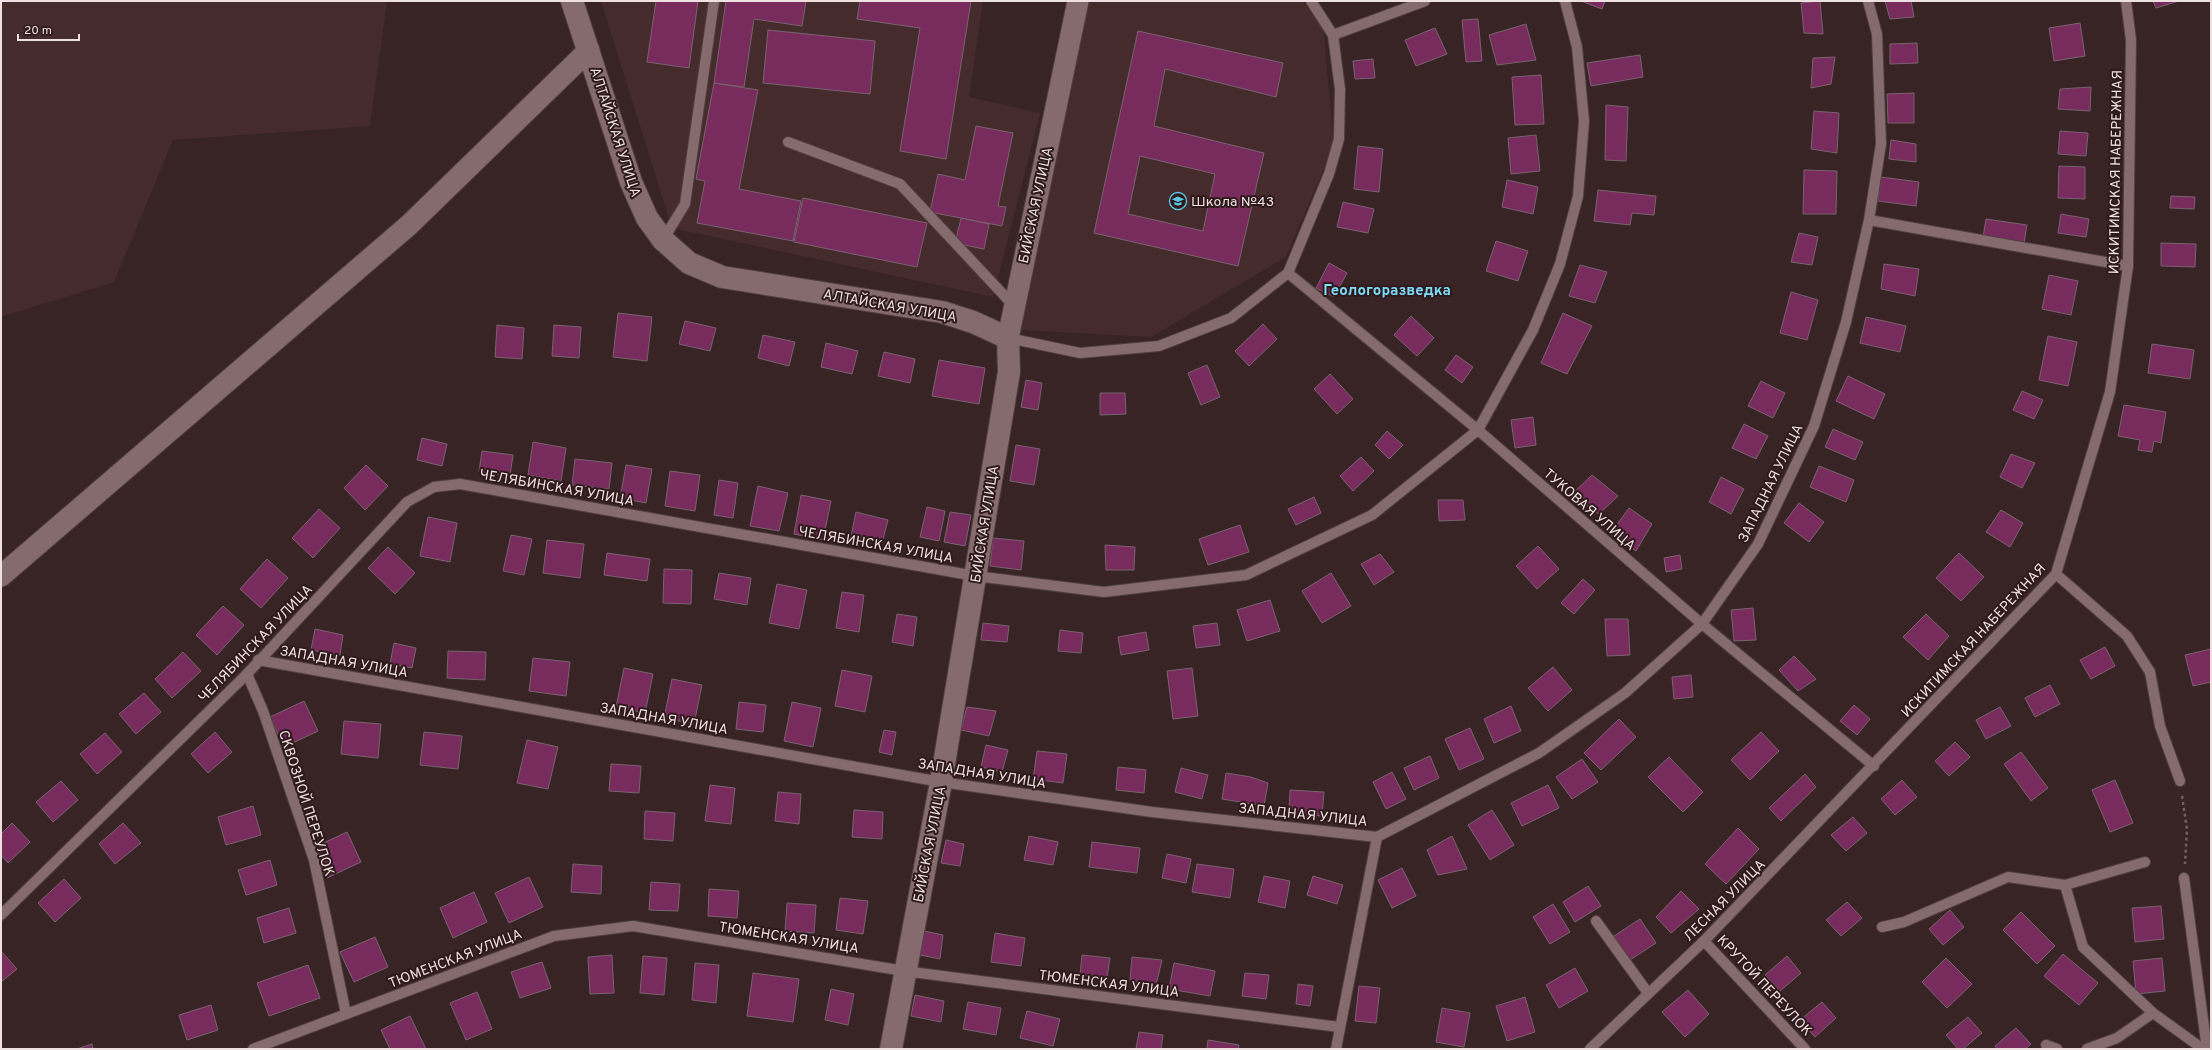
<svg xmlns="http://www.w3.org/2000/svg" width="2212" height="1050" font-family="Overpass,sans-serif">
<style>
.built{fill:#462b2d}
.building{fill:#782b5d;stroke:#79636f;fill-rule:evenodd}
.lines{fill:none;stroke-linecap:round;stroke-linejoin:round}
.service-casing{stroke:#513f40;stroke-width:12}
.minor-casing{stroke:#513f40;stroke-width:23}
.tertiary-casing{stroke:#513f40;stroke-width:24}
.path{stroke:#725f60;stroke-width:2.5;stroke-dasharray:3 3;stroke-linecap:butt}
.service{stroke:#856b6d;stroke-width:10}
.minor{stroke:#856b6d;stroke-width:21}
.tertiary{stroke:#856b6d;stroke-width:22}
.labels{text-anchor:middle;stroke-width:4;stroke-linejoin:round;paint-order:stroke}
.street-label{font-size:14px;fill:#eedfe0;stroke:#2e191b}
.poi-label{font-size:14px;fill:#eedfe0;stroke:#2e191b;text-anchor:start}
.neighbourhood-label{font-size:15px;font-weight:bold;fill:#7cdcfa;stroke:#2e191b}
</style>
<rect width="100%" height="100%" fill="#382325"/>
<g class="built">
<polygon points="1,1 387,1 370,126 173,140 114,282 1,317"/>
<polygon points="601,1 983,1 969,97 1040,113 993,297 672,228"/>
<polygon points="1089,1 1303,1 1323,28 1334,145 1286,257 1151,337 1019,330"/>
</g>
<g class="building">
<polygon points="656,1 698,1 689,68 647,62"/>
<polygon points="726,1 806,1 802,26 754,19 744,87 714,83"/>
<polygon points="860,1 971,1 946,159 900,151 920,28 857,19"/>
<polygon points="1581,1 1605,1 1602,9"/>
<polygon points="1820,1 1823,34 1804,33 1801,3"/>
<polygon points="1885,1 1911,1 1914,17 1890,19"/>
<polygon points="2153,1 2179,1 2156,8"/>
<polygon points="1478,19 1482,61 1466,62 1462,20"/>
<polygon points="2080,23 2085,56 2054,61 2049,28"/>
<polygon points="1526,24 1536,60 1497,65 1489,35"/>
<polygon points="1435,28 1447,54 1416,66 1405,40"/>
<polygon points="768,30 875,41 870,94 763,83"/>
<path d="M 1138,31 L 1283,63 L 1276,97 L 1165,69 L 1154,126 L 1264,153 L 1238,266 L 1094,233 ZM 1140,156 L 1215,174 L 1203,231 L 1128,214 Z"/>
<polygon points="1917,43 1918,63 1890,64 1890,44"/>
<polygon points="1640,55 1643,77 1591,86 1587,63"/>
<polygon points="1835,57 1831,84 1811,88 1813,58"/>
<polygon points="1373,59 1375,78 1355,79 1353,61"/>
<polygon points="1541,75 1544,124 1515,125 1512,77"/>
<polygon points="714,83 758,90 739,189 801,201 793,241 697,223 705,181 696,179"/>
<polygon points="2091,87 2090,111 2058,109 2060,89"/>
<polygon points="1914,93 1914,123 1888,123 1887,94"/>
<polygon points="1606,105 1628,107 1626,161 1605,160"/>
<polygon points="1814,111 1839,113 1837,153 1811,149"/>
<polygon points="976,126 1013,133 998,206 1006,207 1002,226 930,212 938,174 965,180"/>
<polygon points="2060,131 2088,133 2086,156 2058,154"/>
<polygon points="1536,135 1540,171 1511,174 1508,138"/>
<polygon points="1891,140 1916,144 1916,162 1889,159"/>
<polygon points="1358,146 1383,149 1379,192 1354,189"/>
<polygon points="2059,166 2085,167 2085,199 2058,198"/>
<polygon points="1804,170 1837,171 1836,214 1803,214"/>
<polygon points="1881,177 1919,182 1916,206 1878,201"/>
<polygon points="1507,180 1538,187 1533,214 1502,207"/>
<polygon points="1598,190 1656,196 1654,215 1632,213 1630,225 1594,221"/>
<polygon points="2171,196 2195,197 2194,209 2170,208"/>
<polygon points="803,198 927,223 917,267 794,242"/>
<polygon points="1343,202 1374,209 1368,233 1337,227"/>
<polygon points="2061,214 2089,219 2086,237 2058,233"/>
<polygon points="961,218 989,224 984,249 955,243"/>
<polygon points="1986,219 2027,225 2024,243 1983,237"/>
<polygon points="1799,233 1818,237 1812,265 1791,262"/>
<polygon points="1496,241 1528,251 1518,281 1486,271"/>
<polygon points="2161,243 2196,244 2195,267 2161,266"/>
<polygon points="1329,263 1347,273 1334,297 1316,288"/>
<polygon points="1884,264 1919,269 1915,296 1881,289"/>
<polygon points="1580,265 1607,272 1595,303 1569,296"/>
<polygon points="2049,275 2078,281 2071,315 2042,309"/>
<polygon points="1791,292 1818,300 1807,340 1780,333"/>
<polygon points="618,313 652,317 647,361 613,357"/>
<polygon points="1563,313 1592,326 1567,374 1541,363"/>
<polygon points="1411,316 1434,338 1417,356 1394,335"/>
<polygon points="1866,317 1906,326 1900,352 1860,343"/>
<polygon points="685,321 716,328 710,351 679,344"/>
<polygon points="1263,324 1277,339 1249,366 1235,351"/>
<polygon points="497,325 524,328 522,359 495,357"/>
<polygon points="554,325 581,327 579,358 552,356"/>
<polygon points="763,335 795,342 789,366 758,358"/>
<polygon points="2048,336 2077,342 2068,386 2039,380"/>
<polygon points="826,343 858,351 852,374 821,367"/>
<polygon points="2152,344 2194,350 2190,379 2148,373"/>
<polygon points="884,352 915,359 910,383 878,376"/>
<polygon points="1456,355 1473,367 1462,383 1445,370"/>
<polygon points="939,360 985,368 979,404 932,396"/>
<polygon points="1207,365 1220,397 1201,405 1188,373"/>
<polygon points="1330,374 1353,399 1337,414 1314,389"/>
<polygon points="1848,376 1885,394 1874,419 1836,401"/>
<polygon points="1026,380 1042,383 1038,410 1021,407"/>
<polygon points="1761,381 1785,393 1773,418 1748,406"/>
<polygon points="2022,391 2043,400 2034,419 2013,410"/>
<polygon points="1100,393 1125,393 1126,414 1100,415"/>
<polygon points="2124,405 2166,412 2161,443 2154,441 2152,452 2138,450 2140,440 2118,436"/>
<polygon points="1533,417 1536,445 1515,448 1511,420"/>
<polygon points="1744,424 1768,436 1756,459 1732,448"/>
<polygon points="1833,429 1863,442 1855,460 1825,447"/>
<polygon points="1387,431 1403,445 1389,459 1375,445"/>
<polygon points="422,438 447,444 442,466 417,460"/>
<polygon points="533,442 566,448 561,481 528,475"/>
<polygon points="1016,445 1040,449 1034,485 1010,481"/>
<polygon points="482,451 513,455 510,476 479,472"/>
<polygon points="2011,454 2035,463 2022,488 2000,477"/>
<polygon points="1361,457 1374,471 1353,491 1340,476"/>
<polygon points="575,459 612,463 609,489 572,485"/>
<polygon points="366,465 388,486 365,510 344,488"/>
<polygon points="626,465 652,469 646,503 620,498"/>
<polygon points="1819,466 1854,480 1846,502 1810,487"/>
<polygon points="670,471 700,475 695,511 665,506"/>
<polygon points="1592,475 1618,496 1599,514 1571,495"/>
<polygon points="1721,477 1744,489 1731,514 1709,502"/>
<polygon points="719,480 738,483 733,518 714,515"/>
<polygon points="758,486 788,493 779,531 750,526"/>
<polygon points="801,495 831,501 823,540 794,534"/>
<polygon points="1314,497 1321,513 1296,525 1288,509"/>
<polygon points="1438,500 1463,500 1465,520 1439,521"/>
<polygon points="1799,503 1824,522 1809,542 1784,523"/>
<polygon points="927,507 945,511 939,541 920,537"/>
<polygon points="1629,508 1652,524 1636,551 1610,534"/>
<polygon points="319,509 340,528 313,558 292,538"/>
<polygon points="2001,510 2023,523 2010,547 1986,532"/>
<polygon points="856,512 888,520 882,543 851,536"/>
<polygon points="950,512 971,515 965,546 944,542"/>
<polygon points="428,517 457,523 450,562 420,556"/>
<polygon points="1240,525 1249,552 1208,565 1199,539"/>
<polygon points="511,535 532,539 524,575 503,571"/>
<polygon points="993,538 1024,541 1021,570 990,566"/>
<polygon points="547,540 584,544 580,578 543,573"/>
<polygon points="1105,545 1135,547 1134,570 1106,570"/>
<polygon points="1538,546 1559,569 1537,589 1516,566"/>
<polygon points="388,547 415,573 395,594 368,568"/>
<polygon points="607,553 650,559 647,581 604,575"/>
<polygon points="1959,553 1984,577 1961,601 1936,578"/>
<polygon points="1380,554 1394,572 1374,585 1361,564"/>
<polygon points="1680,555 1682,569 1666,572 1664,558"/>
<polygon points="267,559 288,578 261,608 240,589"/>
<polygon points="664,569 692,570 691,604 663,603"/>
<polygon points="719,573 751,578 747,605 714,599"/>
<polygon points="1331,573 1351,606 1322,623 1302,591"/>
<polygon points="1583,579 1595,590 1574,614 1561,603"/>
<polygon points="777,584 807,590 799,629 769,623"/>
<polygon points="842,592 864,595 859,632 836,628"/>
<polygon points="1270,600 1280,631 1247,641 1237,610"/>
<polygon points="223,606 244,625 217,655 196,635"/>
<polygon points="1753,608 1756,640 1734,641 1731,610"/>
<polygon points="897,614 917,617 913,646 892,642"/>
<polygon points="1926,614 1949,636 1928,660 1903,637"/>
<polygon points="1605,619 1628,619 1630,655 1607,656"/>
<polygon points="983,623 1009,626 1007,642 981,640"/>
<polygon points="1217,623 1220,645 1196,648 1193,626"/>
<polygon points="315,629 343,635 340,655 311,650"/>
<polygon points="1060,630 1083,633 1081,653 1058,651"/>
<polygon points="1146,632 1149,650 1121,655 1118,637"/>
<polygon points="394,643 416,648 412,668 390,664"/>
<polygon points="2105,647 2115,666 2091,679 2080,660"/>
<polygon points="2211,649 2211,682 2193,686 2185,655"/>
<polygon points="448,651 486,652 485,680 447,678"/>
<polygon points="183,652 201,671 172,698 155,679"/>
<polygon points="1794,656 1816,679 1798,691 1779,670"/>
<polygon points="533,658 570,662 566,696 529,691"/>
<polygon points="1553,667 1572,690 1548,711 1528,688"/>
<polygon points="624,668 653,674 645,713 616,707"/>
<polygon points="1192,668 1198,716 1173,719 1167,671"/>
<polygon points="842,670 872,676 865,712 835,706"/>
<polygon points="1691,675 1693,697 1674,699 1672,677"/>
<polygon points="672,679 702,685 694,724 664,718"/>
<polygon points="2050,685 2060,704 2035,717 2025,698"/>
<polygon points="144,693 161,712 136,734 119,714"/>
<polygon points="304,701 318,731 284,747 270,717"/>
<polygon points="739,702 766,705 763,732 736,729"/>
<polygon points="792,702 821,708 813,747 784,741"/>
<polygon points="1854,705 1870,719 1857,735 1840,721"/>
<polygon points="1511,706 1521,731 1494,743 1484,719"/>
<polygon points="967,707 996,711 989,736 961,730"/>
<polygon points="2000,707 2011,726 1986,739 1976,720"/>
<polygon points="1619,719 1636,737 1601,770 1584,753"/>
<polygon points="344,721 381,724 378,758 341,754"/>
<polygon points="1470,728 1484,759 1459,770 1445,739"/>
<polygon points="884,730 896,732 892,755 879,752"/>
<polygon points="215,732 232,752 208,773 191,754"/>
<polygon points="424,732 462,736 458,769 420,765"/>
<polygon points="1761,732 1779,751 1750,780 1731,760"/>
<polygon points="105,733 122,752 97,774 80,754"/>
<polygon points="527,740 558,747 548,789 517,783"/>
<polygon points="1955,742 1970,757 1949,776 1935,761"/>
<polygon points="986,745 1008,750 1002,772 981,767"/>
<polygon points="1037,751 1067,754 1063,783 1033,779"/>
<polygon points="2021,752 2048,788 2031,801 2004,764"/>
<polygon points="1430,756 1439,778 1414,790 1404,768"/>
<polygon points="1669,757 1703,792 1683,812 1648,777"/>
<polygon points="1582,759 1598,782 1572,799 1556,777"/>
<polygon points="611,764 641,766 639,793 609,791"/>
<polygon points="1118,767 1146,770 1144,793 1116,790"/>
<polygon points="1181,768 1208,775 1202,799 1175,792"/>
<polygon points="1392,772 1406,799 1386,809 1373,782"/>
<polygon points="1226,773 1251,777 1268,783 1264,806 1222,799"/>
<polygon points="1805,774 1816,787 1781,821 1769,808"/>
<polygon points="1902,780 1917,797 1895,815 1881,799"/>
<polygon points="2115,780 2133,823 2110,832 2092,790"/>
<polygon points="61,781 78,800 53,822 36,802"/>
<polygon points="710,785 735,788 731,824 705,821"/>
<polygon points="1548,785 1559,808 1522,826 1511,803"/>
<polygon points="1290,790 1324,792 1322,816 1289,813"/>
<polygon points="778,792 801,794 799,824 775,821"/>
<polygon points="253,806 261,835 226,845 218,817"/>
<polygon points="854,810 883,812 882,839 852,837"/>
<polygon points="1492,810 1514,845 1490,860 1468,825"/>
<polygon points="645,811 675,813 673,841 644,839"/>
<polygon points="1853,817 1867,833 1846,851 1831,835"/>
<polygon points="12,823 30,842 8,863 1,855 1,834"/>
<polygon points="123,823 141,843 115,864 99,844"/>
<polygon points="1738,828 1759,849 1726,884 1705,864"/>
<polygon points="347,832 361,862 327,878 313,848"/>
<polygon points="1029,836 1058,842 1053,865 1024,860"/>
<polygon points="1452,836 1467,869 1438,875 1427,850"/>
<polygon points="946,840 964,844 960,866 941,863"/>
<polygon points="1092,842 1140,848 1137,873 1089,867"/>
<polygon points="1167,854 1191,859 1186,883 1162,878"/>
<polygon points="270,860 277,885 246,895 238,870"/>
<polygon points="573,864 602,866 601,894 571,892"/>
<polygon points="1197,864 1234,869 1230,898 1192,892"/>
<polygon points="1402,868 1416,896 1392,908 1378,880"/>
<polygon points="1264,876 1290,881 1285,908 1258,902"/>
<polygon points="1313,876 1343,885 1337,904 1307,895"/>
<polygon points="529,877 543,907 509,923 495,893"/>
<polygon points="64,879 81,898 55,922 38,903"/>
<polygon points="651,882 680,884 678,911 649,910"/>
<polygon points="1588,886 1601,906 1575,922 1563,902"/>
<polygon points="709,889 739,891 737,918 708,916"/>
<polygon points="1681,891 1699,909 1671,933 1656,917"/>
<polygon points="474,892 487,922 453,938 440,908"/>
<polygon points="840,898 868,901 863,934 836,930"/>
<polygon points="1847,902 1862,918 1841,936 1826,920"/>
<polygon points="787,903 816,905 814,933 785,931"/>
<polygon points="1553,904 1570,932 1550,944 1533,917"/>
<polygon points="2161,906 2164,939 2135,942 2132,908"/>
<polygon points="289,908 296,933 264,943 257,918"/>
<polygon points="1950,910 1964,927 1943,945 1929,929"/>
<polygon points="2021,912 2055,946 2037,964 2003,930"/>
<polygon points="1640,919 1656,943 1630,960 1614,936"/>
<polygon points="924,931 943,935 940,959 920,955"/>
<polygon points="995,933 1025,938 1021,966 991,962"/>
<polygon points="375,937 388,967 354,982 340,952"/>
<polygon points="1,951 17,969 1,982"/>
<polygon points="2063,954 2098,983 2079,1005 2044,976"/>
<polygon points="612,955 614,993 590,994 588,957"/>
<polygon points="1082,955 1110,958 1107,978 1080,975"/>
<polygon points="643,956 667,958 664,995 640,993"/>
<polygon points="1787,956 1801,973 1780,991 1765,975"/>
<polygon points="1132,957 1162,960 1156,985 1130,980"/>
<polygon points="1946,958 1972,984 1947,1008 1922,982"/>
<polygon points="2162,958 2165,991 2136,994 2133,961"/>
<polygon points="542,962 551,988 520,998 511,972"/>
<polygon points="695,963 719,965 716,1003 692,1000"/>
<polygon points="1174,963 1215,971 1210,996 1169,989"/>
<polygon points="308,965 320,998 269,1016 257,983"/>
<polygon points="1575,968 1588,991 1559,1008 1546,985"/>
<polygon points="753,973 799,979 793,1022 747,1016"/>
<polygon points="1245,973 1269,975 1266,999 1242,996"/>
<polygon points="1298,984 1313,986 1310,1006 1296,1004"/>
<polygon points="1359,986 1380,988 1376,1023 1355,1021"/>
<polygon points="831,989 854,994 848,1025 825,1020"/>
<polygon points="1688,990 1709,1014 1685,1037 1662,1012"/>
<polygon points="477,992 492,1029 466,1040 450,1003"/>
<polygon points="915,995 944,1001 941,1022 911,1016"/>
<polygon points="1525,997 1535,1032 1507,1041 1496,1006"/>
<polygon points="968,1002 1001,1008 996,1035 963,1029"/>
<polygon points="1822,1002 1836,1018 1815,1037 1800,1020"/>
<polygon points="211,1005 218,1030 187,1040 179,1015"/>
<polygon points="1442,1008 1470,1013 1464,1047 1436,1042"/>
<polygon points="1027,1011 1060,1019 1053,1046 1020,1038"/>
<polygon points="410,1016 426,1049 390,1049 381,1030"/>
<polygon points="1968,1017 1982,1033 1963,1049 1958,1049 1946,1035"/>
<polygon points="2016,1028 2031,1044 2025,1049 1997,1049 1995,1046"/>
<polygon points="1139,1032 1163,1035 1161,1049 1136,1049"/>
<polygon points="1208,1040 1239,1045 1238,1049 1207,1049"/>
<polygon points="92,1044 93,1049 77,1049"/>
</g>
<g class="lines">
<g class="service-casing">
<g id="service">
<polyline points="1333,35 1425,1"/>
<polyline points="788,142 900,184 1013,305"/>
<polyline points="1869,220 2128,266"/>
<polyline points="663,240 685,204 714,1"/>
<polyline points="1288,273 1478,430 1702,624 1874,766"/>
<polyline points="1008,338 1080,353 1159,346 1231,318 1288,273 1329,174 1339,139 1340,89 1333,35 1311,1"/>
<polyline points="2056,574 2127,636 2150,672 2160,726 2180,781"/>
<polyline points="258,660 941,782 1152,812 1377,837 1539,753 1625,693 1702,624 1758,544 1814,426 1846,322 1869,220 1881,144 1877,34 1868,1"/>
<polyline points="247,674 263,711 314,860 346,1014"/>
<polyline points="2184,878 2207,1049"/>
<polyline points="2065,885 2083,947 2153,1013 2203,1049"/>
<polyline points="1,915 247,674 407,502 434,487 460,484 975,576 1104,592 1246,575 1372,515 1478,430 1533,330 1560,264 1578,196 1584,121 1577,47 1565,1"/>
<polyline points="1596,921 1648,993"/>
<polyline points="1882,927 1904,922 2008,877 2065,885 2145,862"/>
<polyline points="1704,941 1805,1049"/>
<polyline points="2046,1045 2057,1049"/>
<polyline points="253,1049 554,936 633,926 904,971 1339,1027"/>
<polyline points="1336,1049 1377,837"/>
<polyline points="1590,1049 1704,941 2056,574 2110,392 2128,266 2131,40 2126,1"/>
<polyline points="2087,1049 2117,1038 2153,1013"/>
</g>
</g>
<g class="minor-casing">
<g id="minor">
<polyline points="1008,338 1078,1"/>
<polyline points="1,576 409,225 589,50"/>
</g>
</g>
<g class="tertiary-casing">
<polyline id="tertiary" points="572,1 631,182 647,218 663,240 689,263 722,277 942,312 973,322 1008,338 1009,372 941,782 891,1049"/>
</g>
<polyline class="path" points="2182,796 2187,829 2185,864"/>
<use href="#service" class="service"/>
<use href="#minor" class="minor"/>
<use href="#tertiary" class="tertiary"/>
</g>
<defs>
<g id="school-ring" transform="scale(0.9)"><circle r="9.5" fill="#2e191b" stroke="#5bc7e7" stroke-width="1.5"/><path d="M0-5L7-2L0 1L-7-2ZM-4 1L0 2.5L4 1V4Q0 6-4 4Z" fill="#5bc7e7"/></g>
</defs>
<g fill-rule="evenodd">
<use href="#school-ring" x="1178" y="201"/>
</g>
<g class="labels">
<g class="street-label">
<text transform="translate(616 132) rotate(72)" y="5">АЛТАЙСКАЯ УЛИЦА</text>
<text transform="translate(2115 172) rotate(-89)" y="5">ИСКИТИМСКАЯ НАБЕРЕЖНАЯ</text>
<text transform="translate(1035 205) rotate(-78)" y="5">БИЙСКАЯ УЛИЦА</text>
<text transform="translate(890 305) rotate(10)" y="5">АЛТАЙСКАЯ УЛИЦА</text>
<text transform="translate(1770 483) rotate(-64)" y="5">ЗАПАДНАЯ УЛИЦА</text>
<text transform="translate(557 487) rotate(10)" y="5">ЧЕЛЯБИНСКАЯ УЛИЦА</text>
<text transform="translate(1590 509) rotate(41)" y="5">ТУКОВАЯ УЛИЦА</text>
<text transform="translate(984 524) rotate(-81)" y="5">БИЙСКАЯ УЛИЦА</text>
<text transform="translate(876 544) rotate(10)" y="5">ЧЕЛЯБИНСКАЯ УЛИЦА</text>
<text transform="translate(1973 640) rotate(-47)" y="5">ИСКИТИМСКАЯ НАБЕРЕЖНАЯ</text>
<text transform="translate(255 643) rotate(-46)" y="5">ЧЕЛЯБИНСКАЯ УЛИЦА</text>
<text transform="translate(344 661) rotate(10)" y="5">ЗАПАДНАЯ УЛИЦА</text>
<text transform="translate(664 718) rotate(10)" y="5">ЗАПАДНАЯ УЛИЦА</text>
<text transform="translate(982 773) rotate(9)" y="5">ЗАПАДНАЯ УЛИЦА</text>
<text transform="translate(307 803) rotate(72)" y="5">СКВОЗНОЙ ПЕРЕУЛОК</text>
<text transform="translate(1303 814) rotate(6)" y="5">ЗАПАДНАЯ УЛИЦА</text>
<text transform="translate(929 844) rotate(-79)" y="5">БИЙСКАЯ УЛИЦА</text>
<text transform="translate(1724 900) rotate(-45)" y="5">ЛЕСНАЯ УЛИЦА</text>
<text transform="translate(789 937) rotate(9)" y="5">ТЮМЕНСКАЯ УЛИЦА</text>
<text transform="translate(455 958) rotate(-21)" y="5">ТЮМЕНСКАЯ УЛИЦА</text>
<text transform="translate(1109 983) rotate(7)" y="5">ТЮМЕНСКАЯ УЛИЦА</text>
<text transform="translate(1765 985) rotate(47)" y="5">КРУТОЙ ПЕРЕУЛОК</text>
</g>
<g class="poi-label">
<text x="1191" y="206">Школа №43</text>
</g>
<g class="neighbourhood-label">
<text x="1387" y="295">Геологоразведка</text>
</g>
</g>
<rect width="2212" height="1050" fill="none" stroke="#eedfe0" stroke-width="4"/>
<path d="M18 34v6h61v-6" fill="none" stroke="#eedfe0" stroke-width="2"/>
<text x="24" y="34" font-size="12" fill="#eedfe0" stroke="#2e191b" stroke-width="3" paint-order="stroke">20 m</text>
</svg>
